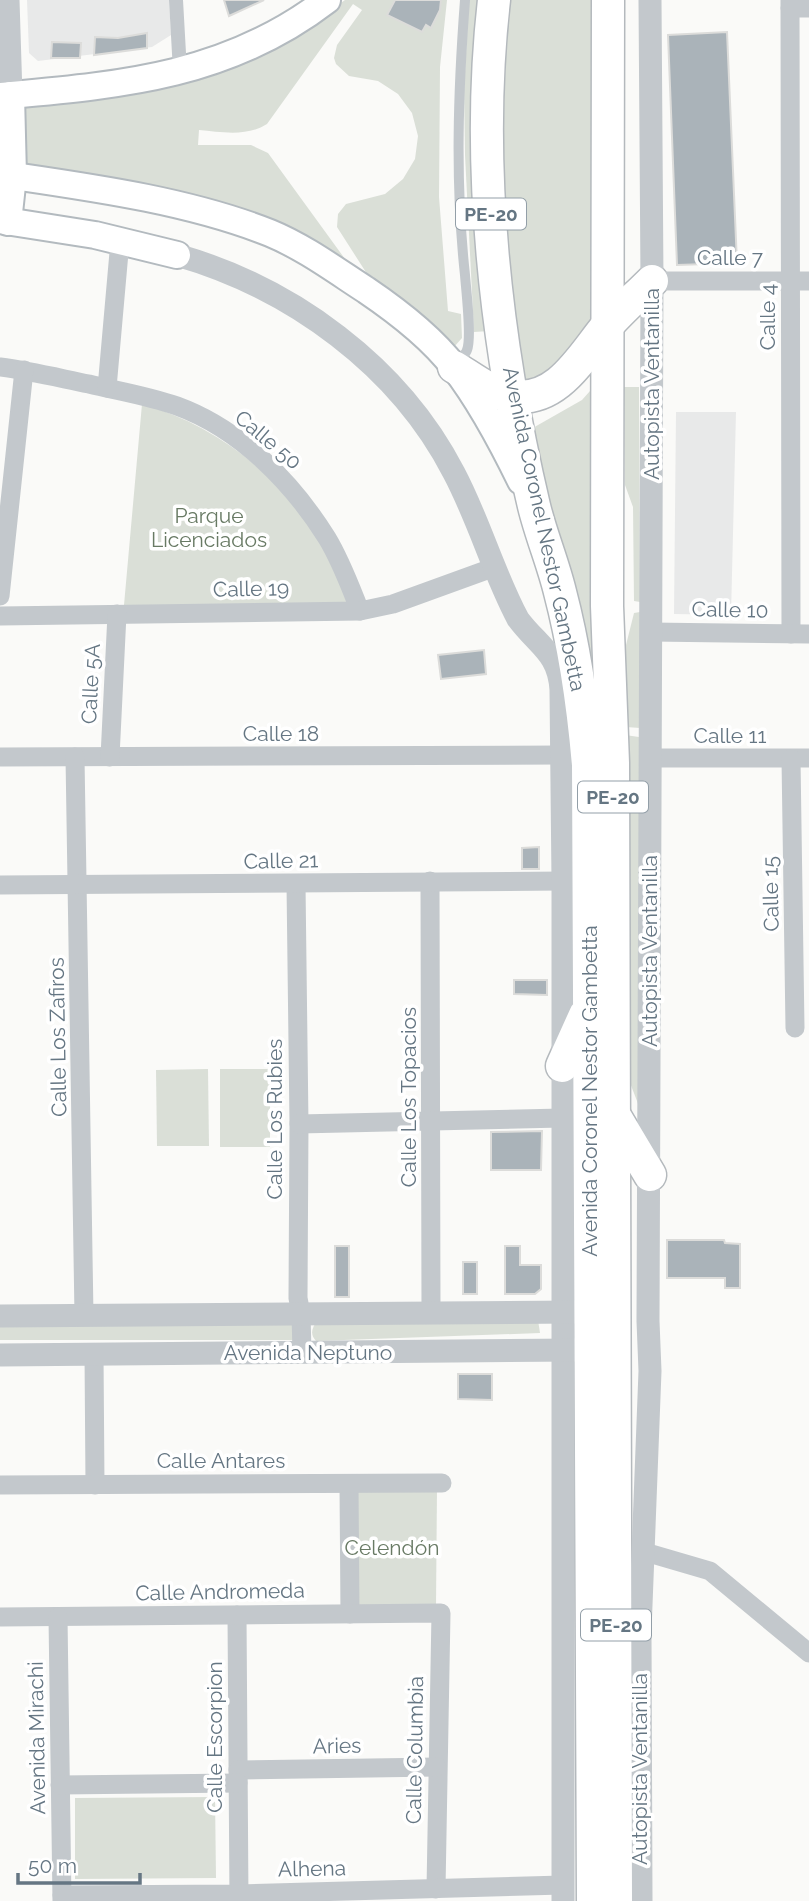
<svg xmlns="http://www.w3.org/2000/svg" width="809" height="1901" font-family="Raleway,sans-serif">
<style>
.built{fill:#e8e9e9}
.green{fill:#dadfd7;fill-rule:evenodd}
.building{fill:#aab3b9;stroke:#dcdcda;stroke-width:2}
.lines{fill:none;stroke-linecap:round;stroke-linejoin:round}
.secondary-casing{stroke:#b3babf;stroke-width:30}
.trunk-casing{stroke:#b4b9bd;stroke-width:35}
.service{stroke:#c3c8cc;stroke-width:10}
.pedestrian{stroke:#c3c8cc;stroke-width:14}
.minor{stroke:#c3c8cc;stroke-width:19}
.tertiary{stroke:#c3c8cc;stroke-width:23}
.secondary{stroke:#fff;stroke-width:26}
.trunk{stroke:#fff;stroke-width:32}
.labels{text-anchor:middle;stroke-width:7;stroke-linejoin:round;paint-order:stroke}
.shield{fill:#fff;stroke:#939fa8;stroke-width:2}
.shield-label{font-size:19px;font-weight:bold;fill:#657683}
.street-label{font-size:21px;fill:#657683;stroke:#fff}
.park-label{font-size:21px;fill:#687a64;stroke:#fff}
</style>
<rect width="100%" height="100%" fill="#fafaf8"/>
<g class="built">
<polygon points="27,0 169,0 171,35 152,47 38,61 29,53"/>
<polygon points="676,412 736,412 731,615 674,614"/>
</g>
<g class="green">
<path d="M 345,0 L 447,0 L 440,67 L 439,197 L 448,311 L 461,314 L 462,338 L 454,347 L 327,258 L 19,164 L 21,106 L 301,31 ZM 353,4 L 362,10 L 337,45 L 334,58 L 336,64 L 349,76 L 378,81 L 398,94 L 412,113 L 418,136 L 415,159 L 403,179 L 385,194 L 346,204 L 338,214 L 337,227 L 369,277 L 345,259 L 268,153 L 251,145 L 198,145 L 199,130 C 221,132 247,137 267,124 Z"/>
<polygon points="469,0 482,0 490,331 474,332 465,155 464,90"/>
<polygon points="502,0 596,0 598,307 572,355 554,376 522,382 508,310 499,53"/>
<polygon points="598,382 597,726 531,429 582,400"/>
<polygon points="624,387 639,387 640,602 634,601 633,507 625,485"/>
<path d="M 142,404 C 218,426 278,474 320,542 C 332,561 340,584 349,605 L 124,605 Z"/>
<polygon points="640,612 640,728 626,727 624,653 634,613"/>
<polygon points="625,735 639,737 642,1114 627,1075"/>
<polygon points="208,1069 209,1146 157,1146 156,1070"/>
<rect x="220" y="1069" width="50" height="78"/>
<path d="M 538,1320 L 540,1333 L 316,1341 C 311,1335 311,1331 315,1324 Z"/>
<polygon points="291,1322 294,1326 294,1340 0,1340 0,1323"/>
<polygon points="437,1488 436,1607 347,1607 346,1489"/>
<polygon points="215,1797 216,1878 75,1879 75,1798"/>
</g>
<g class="building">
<polygon points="224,0 264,0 229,16"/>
<polygon points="395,0 441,0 440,10 431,28 426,25 422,32 387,15"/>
<polygon points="727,32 737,263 677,265 668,35"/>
<polygon points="147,33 147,48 94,55 95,37 118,38"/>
<polygon points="52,42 81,43 80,58 51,58"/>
<polygon points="484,650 486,674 441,679 438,655"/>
<polygon points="539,847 539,869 522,869 522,848"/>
<polygon points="514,980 547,980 547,995 514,994"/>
<polygon points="542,1131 541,1170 491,1170 491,1132"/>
<polygon points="667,1240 724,1240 725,1243 740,1244 740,1288 725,1288 725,1278 667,1278"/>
<rect x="335" y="1246" width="14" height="51"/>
<polygon points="505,1246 520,1246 520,1265 541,1265 541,1289 535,1294 505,1294"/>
<rect x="463" y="1262" width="14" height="32"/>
<polygon points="458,1374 492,1374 492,1400 458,1399"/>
</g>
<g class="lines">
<g class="secondary-casing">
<g id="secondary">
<path d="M 0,96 C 120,85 227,77 327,0"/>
<path d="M 0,174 C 88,187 187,200 270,233 C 304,247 335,270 366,290 C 397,311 431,337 454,367 C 478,398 504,446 521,481"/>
<polyline points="0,220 95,235 177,255"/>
<polyline points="8,222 13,176 11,95"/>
</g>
</g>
<g class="trunk-casing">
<g id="trunk">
<path d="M 494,0 C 475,165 496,345 534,506 C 541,535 553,563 560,592 C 575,649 583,707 588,765 L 593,1901"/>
<polyline points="608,0 607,606 613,763 616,1901"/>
<path d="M 454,367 C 471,377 490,393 511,396 C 557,404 582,356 606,327 C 620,311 637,296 652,281"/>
<polyline points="562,1066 585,1015"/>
<polyline points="613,1113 650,1175"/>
</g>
</g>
<path class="service" d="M 457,363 C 460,359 466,354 467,350 C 472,338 466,289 465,275 C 455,183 458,92 465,0"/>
<polyline class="pedestrian" points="176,0 180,71"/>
<g class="minor">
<polyline points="790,0 791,634"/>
<polyline points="790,8 809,8"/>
<polyline points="652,281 809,281"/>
<path d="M 0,367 C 30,371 59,378 89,384 C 118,391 149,396 177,406 C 240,429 292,482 327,538 C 341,561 350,586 360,611"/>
<polyline points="107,388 120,241"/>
<polyline points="0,596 24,370"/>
<polyline points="0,616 360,611 393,604 495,567"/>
<polyline points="651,632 809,634"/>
<polyline points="0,757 562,755"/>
<polyline points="75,757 84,1316"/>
<polyline points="110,757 117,614"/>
<polyline points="650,758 809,758"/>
<polyline points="791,759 795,1028"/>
<polyline points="430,881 431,1313"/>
<polyline points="296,884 299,1124 298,1298 301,1314 302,1353"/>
<polyline points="0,885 563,881"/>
<polyline points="299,1124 562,1118"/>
<polyline points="94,1354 95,1485"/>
<polyline points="349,1484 350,1614"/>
<polyline points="0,1485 442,1483"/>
<polyline points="645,1552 710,1571 809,1653"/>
<polyline points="237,1615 239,1901"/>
<polyline points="0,1617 441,1613 436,1889"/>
<polyline points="58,1617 62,1901"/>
<polyline points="238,1770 437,1767"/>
<polyline points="60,1785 238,1783"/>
<polyline points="62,1895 239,1894 563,1885"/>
</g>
<g class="tertiary">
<polyline points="8,0 11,95"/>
<path d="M 177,255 C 292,288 399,366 454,473 C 479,520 493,572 518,619 C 538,646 559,653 561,690 L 563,881 L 563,1901"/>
<polyline points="0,1316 578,1312"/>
<polyline points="0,1355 578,1350"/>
<polyline points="641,1901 640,1631 650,1371 648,1321 652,281 650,0"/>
</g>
<use href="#secondary" class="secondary"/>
<use href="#trunk" class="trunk"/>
</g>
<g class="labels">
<g class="shield">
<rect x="456" y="198.5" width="70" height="31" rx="5"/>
<rect x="578" y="781.5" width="70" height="31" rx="5"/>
<rect x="581" y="1609.5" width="70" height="31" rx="5"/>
</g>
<g class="shield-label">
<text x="491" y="221">PE-20</text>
<text x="613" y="804">PE-20</text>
<text x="616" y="1632">PE-20</text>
</g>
<g class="street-label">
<text x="730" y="265">Calle 7</text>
<text transform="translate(768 317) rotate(-90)" y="7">Calle 4</text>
<text transform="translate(652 384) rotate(-90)" y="7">Autopista Ventanilla</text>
<text transform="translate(268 440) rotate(40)" y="7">Calle 50</text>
<text transform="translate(544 529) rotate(78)" y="7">Avenida Coronel Nestor Gambetta</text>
<text transform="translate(251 589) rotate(-1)" y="7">Calle 19</text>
<text transform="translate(730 610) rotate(1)" y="7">Calle 10</text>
<text transform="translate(91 684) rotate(-87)" y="7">Calle 5A</text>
<text x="281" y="741">Calle 18</text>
<text x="730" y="743">Calle 11</text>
<text transform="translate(281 861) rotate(-1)" y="7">Calle 21</text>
<text transform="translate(771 894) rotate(-91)" y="7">Calle 15</text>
<text transform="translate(650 951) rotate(-90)" y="7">Autopista Ventanilla</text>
<text transform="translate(58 1037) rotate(-91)" y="7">Calle Los Zafiros</text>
<text transform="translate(590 1091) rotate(-90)" y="7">Avenida Coronel Nestor Gambetta</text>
<text transform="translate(409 1097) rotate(-90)" y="7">Calle Los Topacios</text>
<text transform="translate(275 1119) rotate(-90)" y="7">Calle Los Rubies</text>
<text x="308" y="1360">Avenida Neptuno</text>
<text x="221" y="1468">Calle Antares</text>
<text transform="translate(220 1592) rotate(-1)" y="7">Calle Andromeda</text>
<text transform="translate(215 1737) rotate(-90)" y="7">Calle Escorpion</text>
<text transform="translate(37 1738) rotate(-91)" y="7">Avenida Mirachi</text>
<text transform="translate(337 1746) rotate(-1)" y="7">Aries</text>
<text transform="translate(415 1750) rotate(-89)" y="7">Calle Columbia</text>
<text transform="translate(640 1769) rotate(-90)" y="7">Autopista Ventanilla</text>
<text transform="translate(312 1869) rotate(-1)" y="7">Alhena</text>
</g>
<g class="park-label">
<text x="209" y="523">Parque<tspan x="209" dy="24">Licenciados</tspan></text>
<text x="392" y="1555">Celendón</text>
</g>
</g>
<path d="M18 1873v10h122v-10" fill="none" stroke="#657683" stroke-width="3.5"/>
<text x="28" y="1873" font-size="21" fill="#657683" stroke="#ffffff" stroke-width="5" paint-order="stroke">50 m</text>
</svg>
